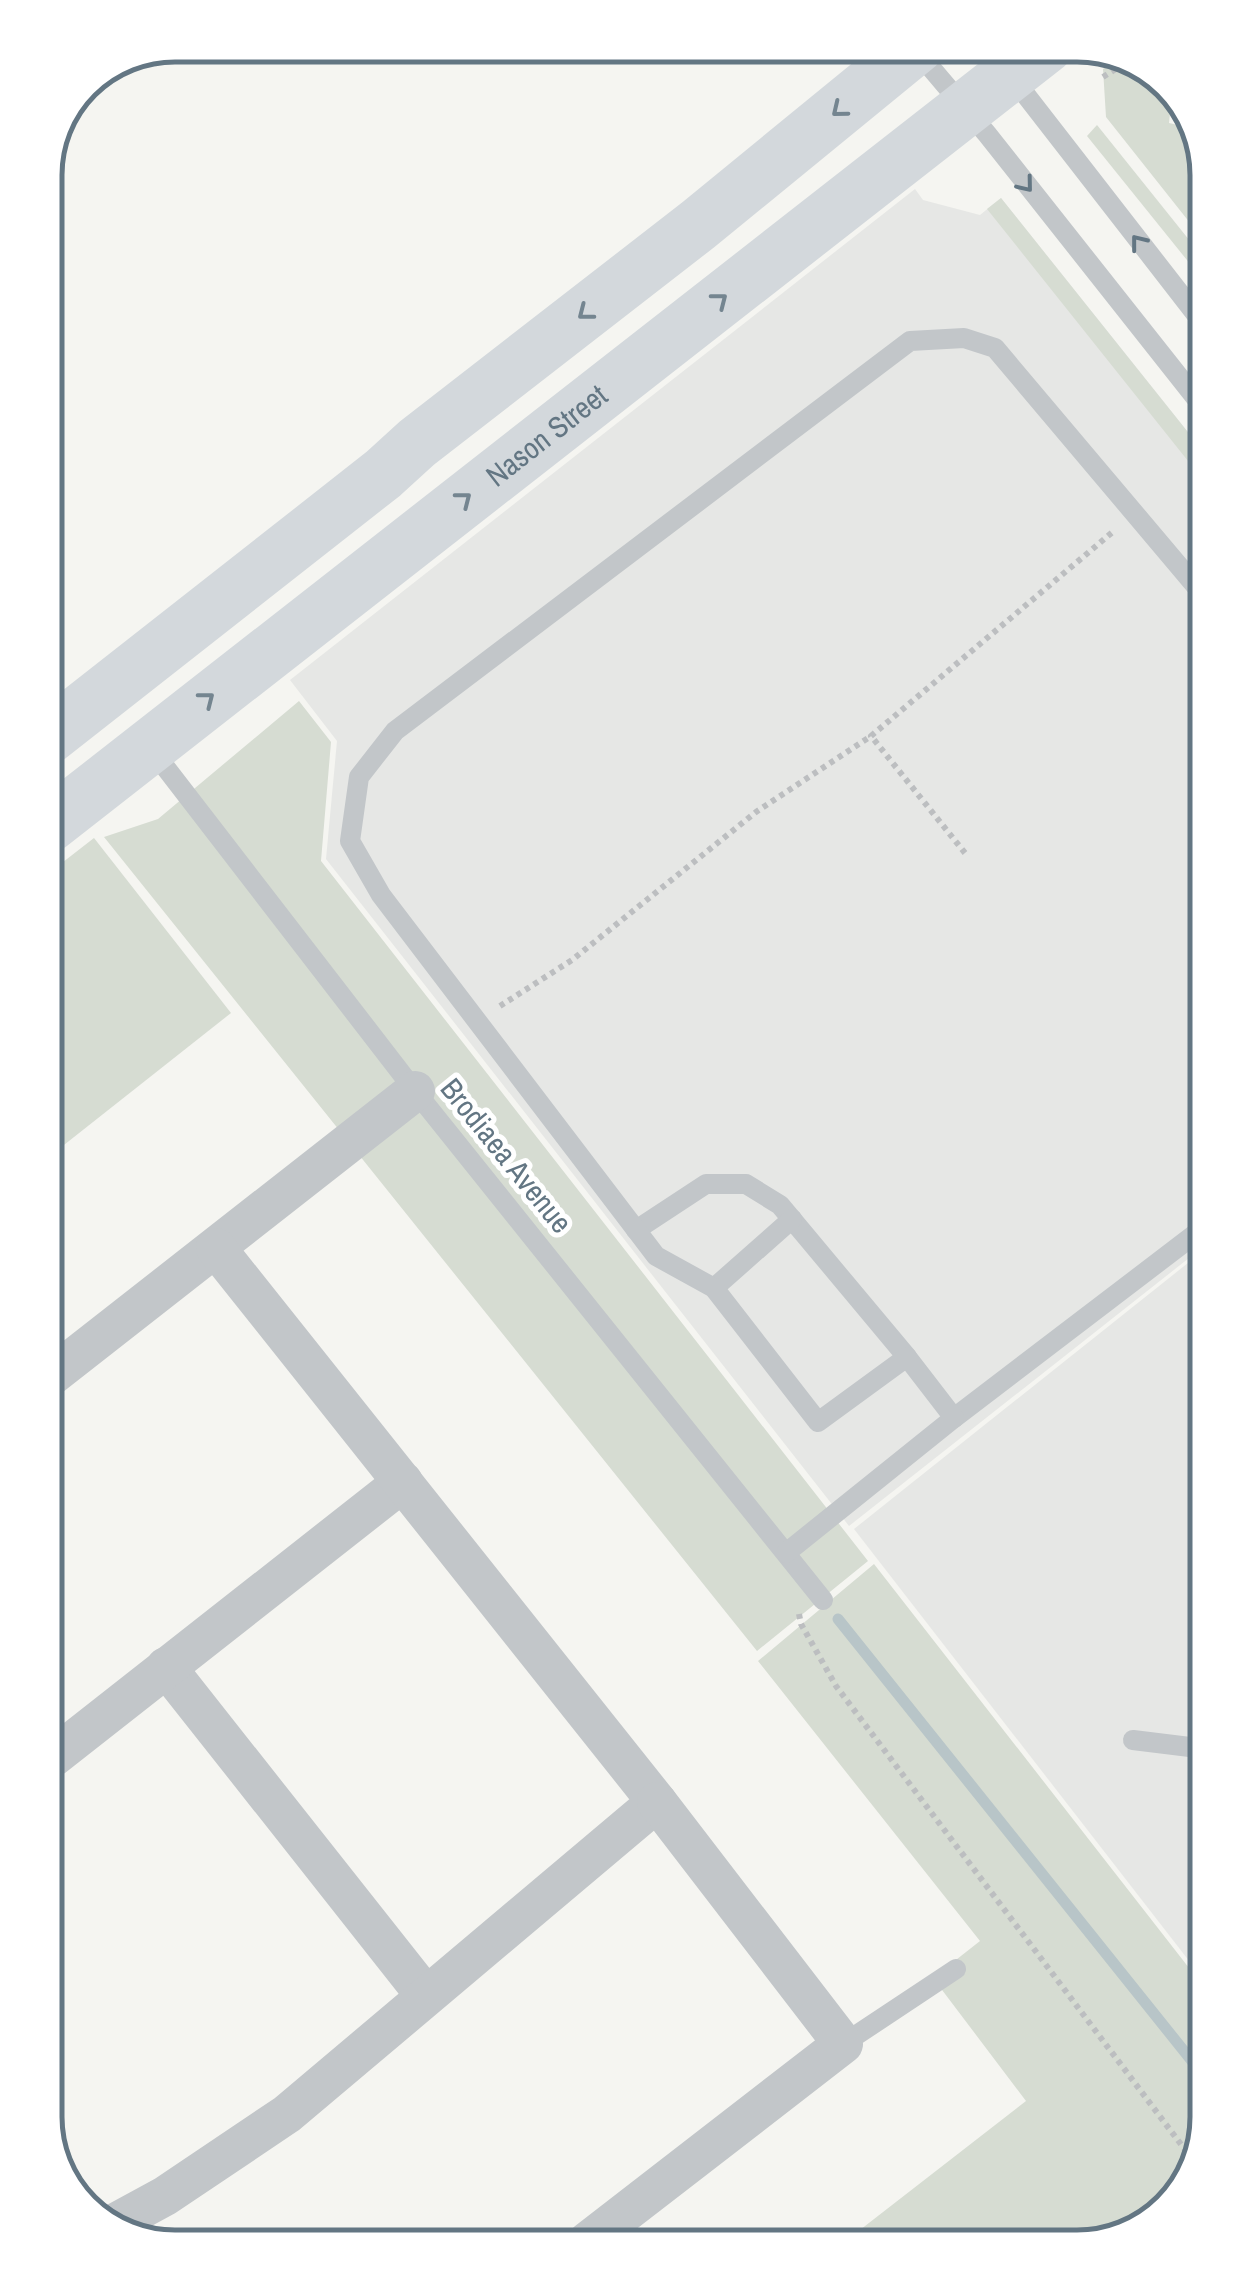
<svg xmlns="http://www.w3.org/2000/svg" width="1253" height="2292" font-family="'Archivo Narrow',sans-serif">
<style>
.built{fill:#e6e7e5}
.green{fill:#d6dcd2}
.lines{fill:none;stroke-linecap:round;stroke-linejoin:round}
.stream{stroke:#b8c5c8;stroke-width:11}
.path{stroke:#bcbec0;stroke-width:6;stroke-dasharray:5 5;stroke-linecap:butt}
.service{stroke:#c2c6c9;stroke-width:20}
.minor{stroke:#c2c6c9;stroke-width:40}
.secondary{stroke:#d3d8dc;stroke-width:55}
.oneway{stroke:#748590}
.oneway2{stroke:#637683}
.labels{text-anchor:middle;stroke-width:10;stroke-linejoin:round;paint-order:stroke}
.street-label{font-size:30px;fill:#637683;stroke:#fff}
.rim{fill:none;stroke:#637683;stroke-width:5}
</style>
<rect width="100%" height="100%" fill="#f5f5f1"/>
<g class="built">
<polygon points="915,189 923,200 980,215 1001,198 1199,446 1203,1247 849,1526 326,859 337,741 290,680"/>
<polygon points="1203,1251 1207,1984 854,1529"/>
</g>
<g class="green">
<polygon points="1121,57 1151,67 1172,94 1169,123 1178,125 1184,145 1198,165 1198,233 1106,117 1103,69"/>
<polygon points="1097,125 1198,251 1199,275 1087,136"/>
<polygon points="1001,198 1199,446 1200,476 987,209"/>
<polygon points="299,701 331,742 321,861 868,1561 757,1651 104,837 158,819"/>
<polygon points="94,838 231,1013 50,1156 49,873"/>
<polygon points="874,1564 1207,1991 1208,2125 1186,2190 1128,2237 847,2240 1026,2101 933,1978 980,1941 758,1661"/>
</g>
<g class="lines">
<polyline class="stream" points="838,1619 1208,2081"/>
<g class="path">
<polyline points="1103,77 1130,60"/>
<polyline points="965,853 871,736 1115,530"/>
<polyline points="500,1006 572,960 756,812 871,736"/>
<polyline points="799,1614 801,1624 836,1686 1195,2163"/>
</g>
<g class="service">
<polyline points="987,45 1199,318"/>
<polyline points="915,49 987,134 1199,402"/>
<polyline points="152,750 415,1091 823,1600"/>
<polyline points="636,1230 706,1184 746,1184 780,1205 907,1357"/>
<polyline points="714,1288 792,1219"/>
<polyline points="954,1418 1203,1228"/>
<polyline points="786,1553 954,1418 907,1357 818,1422 714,1288 656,1256 381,895 350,841 359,777 395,731 910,341 964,338 995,348 1200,591"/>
<polyline points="1133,1740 1206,1749"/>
<polyline points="843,2044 956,1969"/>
</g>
<g class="minor">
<polyline points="51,1376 415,1091"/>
<polyline points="166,1667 426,1996"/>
<polyline points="53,1757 403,1482"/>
<polyline points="108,2227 165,2196 287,2114 657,1802 216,1248"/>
<polyline points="587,2242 843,2044 657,1802"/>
</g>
<g class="secondary">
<polyline points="48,737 383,474 417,443 698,225 918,45"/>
<path id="s1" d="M 49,825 L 1047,45"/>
</g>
</g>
<defs><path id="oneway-chevron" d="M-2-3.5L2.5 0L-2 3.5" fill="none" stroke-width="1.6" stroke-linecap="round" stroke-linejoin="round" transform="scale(2.5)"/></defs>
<g class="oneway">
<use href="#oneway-chevron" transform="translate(839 110) rotate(141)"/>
<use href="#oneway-chevron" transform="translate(720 300) rotate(-38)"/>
<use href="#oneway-chevron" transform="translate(585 313) rotate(142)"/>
<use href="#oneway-chevron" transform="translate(464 499) rotate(-38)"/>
<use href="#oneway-chevron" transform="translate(207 699) rotate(-38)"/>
</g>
<g class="oneway2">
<use href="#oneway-chevron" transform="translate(1026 185) rotate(51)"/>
<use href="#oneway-chevron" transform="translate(1138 242) rotate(-128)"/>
</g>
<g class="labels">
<g class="street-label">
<text dy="10" stroke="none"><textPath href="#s1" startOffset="632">Nason Street</textPath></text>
<text transform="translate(506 1156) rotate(51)" y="10">Brodiaea Avenue</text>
</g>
</g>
<path d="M0 0H1253V2292H0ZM175 62H1077A113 113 0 0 1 1190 175V2117A113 113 0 0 1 1077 2230H175A113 113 0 0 1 62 2117V175A113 113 0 0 1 175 62Z" fill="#fff" fill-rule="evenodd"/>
<path class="rim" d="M175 62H1077A113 113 0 0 1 1190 175V2117A113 113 0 0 1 1077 2230H175A113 113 0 0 1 62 2117V175A113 113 0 0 1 175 62Z"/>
</svg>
